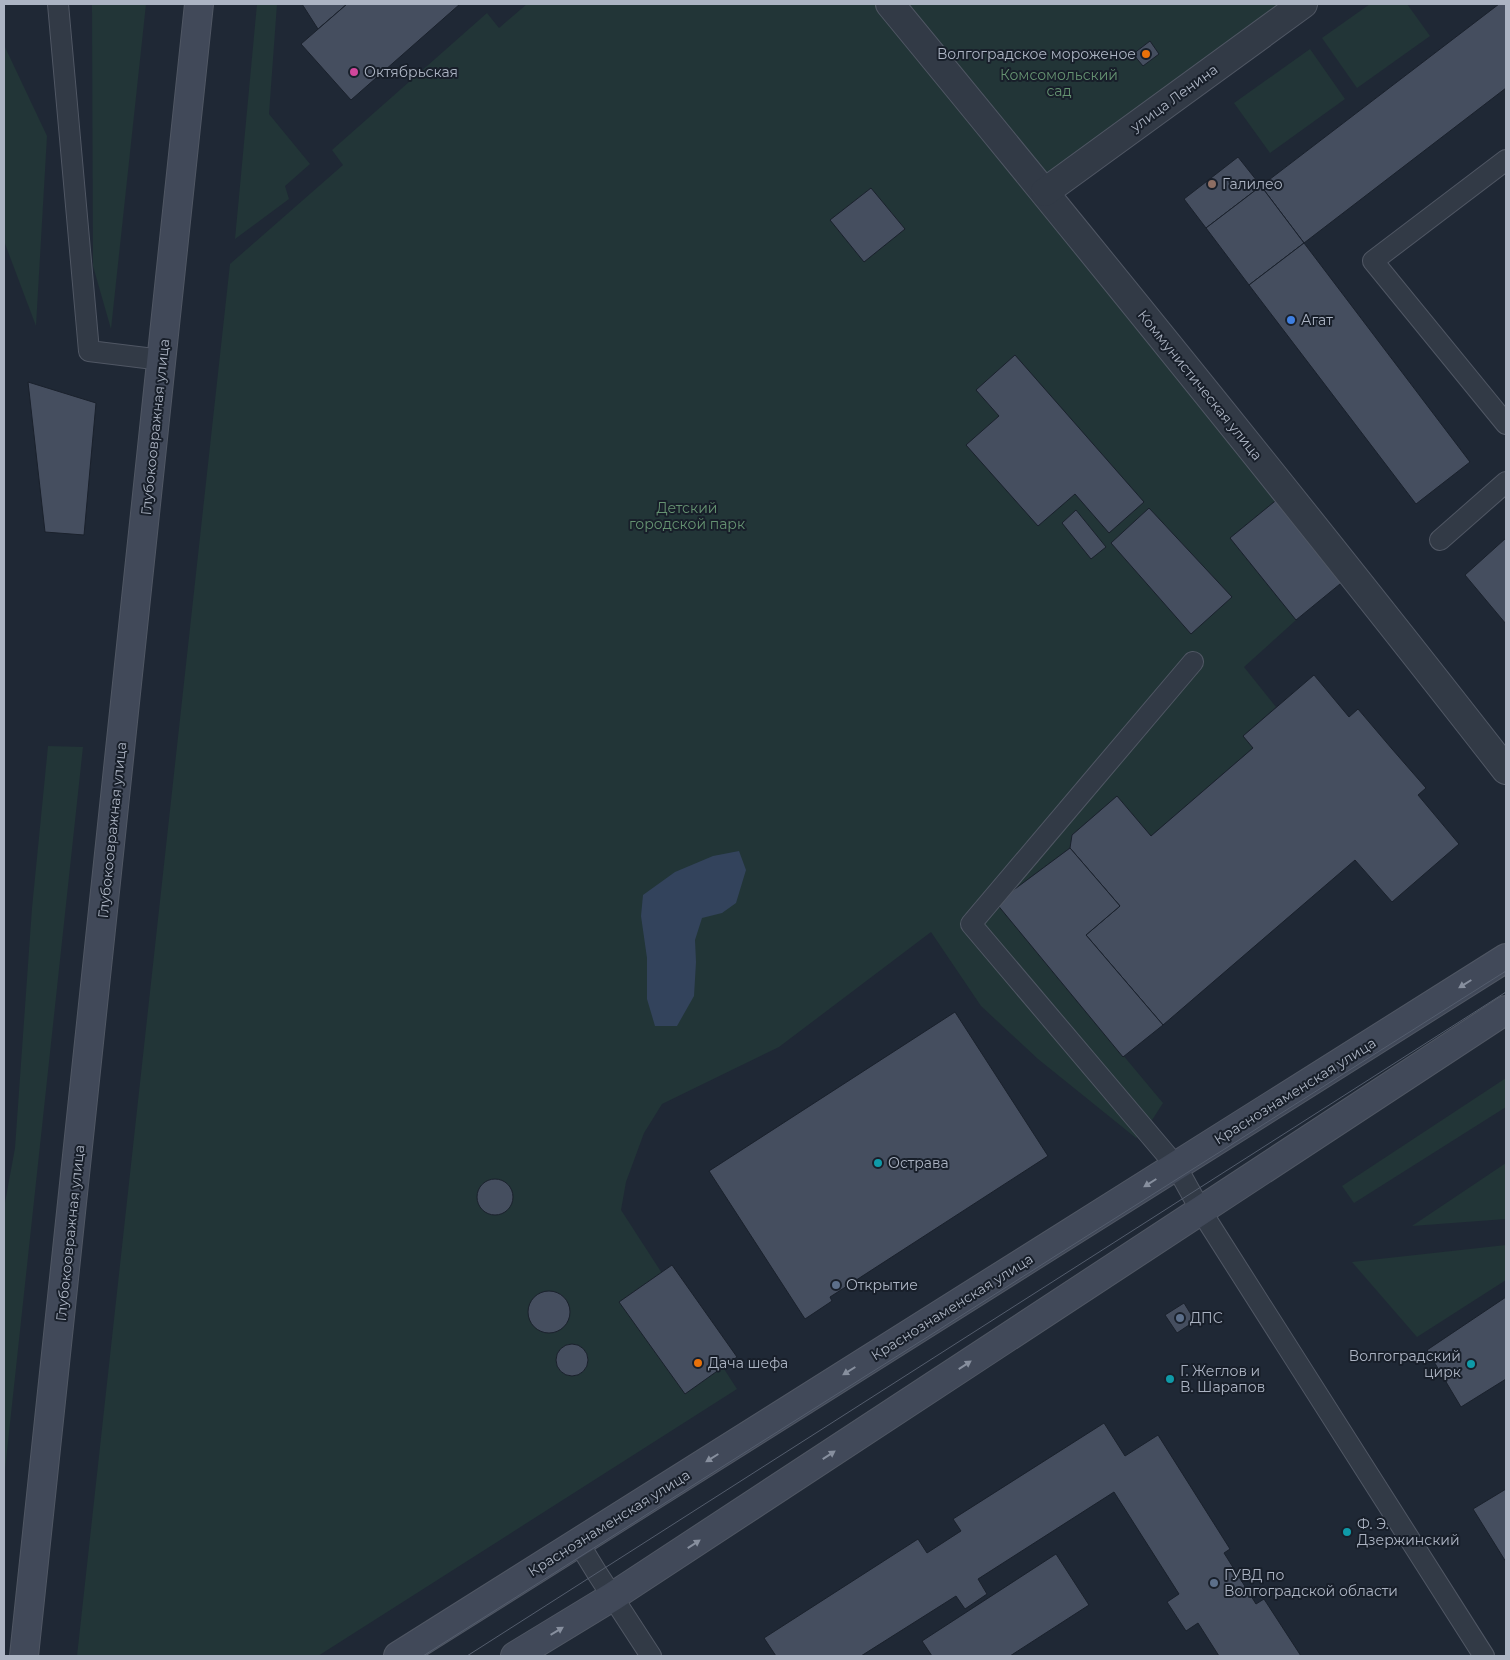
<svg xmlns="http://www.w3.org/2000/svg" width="1510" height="1660" font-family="Montserrat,sans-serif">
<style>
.green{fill:#223537}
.water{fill:#33435c}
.building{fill:#454e5f;stroke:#1a212c}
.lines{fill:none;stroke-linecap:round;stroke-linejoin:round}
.service-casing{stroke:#505764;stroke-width:22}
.pedestrian-casing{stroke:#505764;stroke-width:30}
.secondary-casing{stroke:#505764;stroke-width:30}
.service{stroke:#323a46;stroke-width:20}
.pedestrian{stroke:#323a46;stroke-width:28}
.secondary{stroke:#414959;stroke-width:28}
.tram{stroke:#545d6d;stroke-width:1}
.oneway{fill:#878f9e}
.food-dot{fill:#e8710a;stroke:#181f2a;stroke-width:2}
.hotel-dot{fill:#d1479c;stroke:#181f2a;stroke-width:2}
.education-dot{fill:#8d6e63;stroke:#181f2a;stroke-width:2}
.shop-dot{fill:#3f7fe0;stroke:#181f2a;stroke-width:2}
.culture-dot{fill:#0f9aa8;stroke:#181f2a;stroke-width:2}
.service-dot{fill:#5c6f8a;stroke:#181f2a;stroke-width:2}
.labels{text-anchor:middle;stroke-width:4;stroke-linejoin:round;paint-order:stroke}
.poi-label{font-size:14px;fill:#acb4c3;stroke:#181f2a;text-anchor:start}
.park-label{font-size:14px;fill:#659271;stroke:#181f2a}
.street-label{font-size:14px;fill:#acb4c3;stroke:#181f2a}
</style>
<rect width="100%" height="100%" fill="#1f2835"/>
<g class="green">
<polygon points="92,4 146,4 111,329 93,266"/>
<polygon points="257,4 277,4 269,114 310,164 285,186 289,199 235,239"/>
<polygon points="527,4 1303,4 1046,192 1285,493 1230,538 1296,620 1244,667 1276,707 1243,736 1253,748 1151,836 1116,797 1072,835 1070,848 996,903 1163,1103 1145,1131 1136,1138 1038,1059 981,1006 931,932 779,1047 662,1104 644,1133 626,1182 621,1210 737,1389 318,1656 77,1656 230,264 343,165 332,150 487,13 499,28"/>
<polygon points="1370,4 1407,4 1430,36 1357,88 1322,38"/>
<polygon points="4,45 47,136 36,326 4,241"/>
<polygon points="1310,49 1345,99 1270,153 1234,103"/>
<polygon points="48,746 83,747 4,1479 4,1208 15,1148 32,908"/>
<polygon points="1506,1078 1506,1107 1354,1203 1342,1186"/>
<polygon points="1506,1163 1506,1219 1412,1226"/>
<polygon points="1506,1245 1506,1280 1417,1337 1352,1262"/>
</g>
<polygon class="water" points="739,851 746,870 736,903 722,913 702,918 695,940 696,962 694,996 677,1026 655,1026 647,999 647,958 641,916 643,895 675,872 713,856"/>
<g class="building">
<polygon points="302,4 347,4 318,29"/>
<polygon points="347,4 460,4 351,100 301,44"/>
<polygon points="1499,4 1506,4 1506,88 1304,243 1261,186"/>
<polygon points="1150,41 1159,54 1143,66 1133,54"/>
<polygon points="1238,157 1261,186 1206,228 1184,199"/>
<polygon points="1261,186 1304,243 1249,285 1206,228"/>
<polygon points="871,188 905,229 864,262 830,220"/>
<polygon points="1304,243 1470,462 1416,504 1249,285"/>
<polygon points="1015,355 1144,502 1109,533 1075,494 1038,526 966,445 999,416 976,390"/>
<polygon points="28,382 96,403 84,535 45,532"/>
<polygon points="1285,493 1351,575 1296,620 1230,538"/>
<polygon points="1149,508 1232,597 1191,634 1111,543"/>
<polygon points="1076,510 1106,547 1091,559 1062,523"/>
<polygon points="1506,538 1506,624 1465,575"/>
<polygon points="1314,675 1349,717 1358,709 1392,749 1426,788 1418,795 1459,844 1392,902 1355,860 1163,1025 1086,935 1120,906 1070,848 1072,835 1117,796 1151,836 1253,748 1243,736"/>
<polygon points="1070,848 1120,906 1086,935 1163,1025 1123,1057 996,903"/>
<polygon points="955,1012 1048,1156 830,1297 832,1301 805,1319 709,1171"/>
<circle cx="495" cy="1197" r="18"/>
<polygon points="672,1265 737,1357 685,1394 619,1302"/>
<circle cx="549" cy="1312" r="21"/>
<polygon points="1506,1297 1506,1379 1461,1407 1427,1350"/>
<polygon points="1184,1303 1195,1321 1177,1333 1165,1315"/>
<circle cx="572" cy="1360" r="16"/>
<polygon points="1104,1423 1125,1456 1158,1435 1230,1549 1224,1553 1256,1604 1264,1599 1301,1656 1219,1656 1198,1623 1186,1631 1167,1602 1179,1594 1114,1492 978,1579 987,1594 965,1609 956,1596 861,1656 776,1656 764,1638 918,1539 927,1553 961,1531 953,1519"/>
<polygon points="1506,1489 1506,1562 1473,1509"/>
<polygon points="1056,1554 1089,1605 1010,1656 932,1656 922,1641"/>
</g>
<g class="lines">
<g class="service-casing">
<g id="service">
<polyline points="58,4 89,351 162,360"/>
<polyline points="1506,160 1373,261 1506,424"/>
<polyline points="1440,540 1506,482"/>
<polyline points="1193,662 971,924 1176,1166 1201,1211 1484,1656"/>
<polyline points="578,1542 597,1573 651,1656"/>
</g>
</g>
<g class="pedestrian-casing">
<g id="pedestrian">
<path d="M 890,4 C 1098,257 1305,512 1506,770"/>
<polyline points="1045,192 1303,4"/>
</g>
</g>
<g class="secondary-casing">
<g id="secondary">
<polyline points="24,1656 199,4"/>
<polyline points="398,1656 1506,958"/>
<polyline points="515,1656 612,1597 1506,1010"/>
</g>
</g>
<use href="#service" class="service"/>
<use href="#pedestrian" class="pedestrian"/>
<use href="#secondary" class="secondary"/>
<g class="tram">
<polyline points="423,1656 1506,971"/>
<polyline points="467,1656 1506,992"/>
</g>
</g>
<defs><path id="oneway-solid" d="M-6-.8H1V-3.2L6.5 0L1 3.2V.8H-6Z" transform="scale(1.25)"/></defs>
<g class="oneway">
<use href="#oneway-solid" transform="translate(1465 984) rotate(148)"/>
<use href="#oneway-solid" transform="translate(1150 1183) rotate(148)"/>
<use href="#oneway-solid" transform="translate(965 1365) rotate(-33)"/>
<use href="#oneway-solid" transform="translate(849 1371) rotate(148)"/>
<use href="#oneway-solid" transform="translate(829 1455) rotate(-33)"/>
<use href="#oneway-solid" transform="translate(712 1458) rotate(148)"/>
<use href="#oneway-solid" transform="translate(694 1544) rotate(-33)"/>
<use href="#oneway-solid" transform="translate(557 1631) rotate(-31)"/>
</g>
<g class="food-dot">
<circle cx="1146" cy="54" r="5"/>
<circle cx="698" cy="1363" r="5"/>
</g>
<circle class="hotel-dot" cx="354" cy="72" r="5"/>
<circle class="education-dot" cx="1212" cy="184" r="5"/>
<circle class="shop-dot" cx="1291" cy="320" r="5"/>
<g class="culture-dot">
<circle cx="878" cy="1163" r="5"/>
<circle cx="1471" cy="1364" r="5"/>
<circle cx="1170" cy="1379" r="5"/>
<circle cx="1347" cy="1532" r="5"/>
</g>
<g class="service-dot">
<circle cx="836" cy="1285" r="5"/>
<circle cx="1180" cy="1318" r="5"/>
<circle cx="1214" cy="1583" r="5"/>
</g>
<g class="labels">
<g class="poi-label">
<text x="1136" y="59" text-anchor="end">Волгоградское мороженое</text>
<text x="364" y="77">Октябрьская</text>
<text x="1222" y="189">Галилео</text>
<text x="1301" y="325">Агат</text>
<text x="888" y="1168">Острава</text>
<text x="846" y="1290">Открытие</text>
<text x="1190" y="1323">ДПС</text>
<text x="1461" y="1361" text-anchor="end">Волгоградский<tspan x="1461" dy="16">цирк</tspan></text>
<text x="708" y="1368">Дача шефа</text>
<text x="1180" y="1376">Г. Жеглов и<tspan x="1180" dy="16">В. Шарапов</tspan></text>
<text x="1357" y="1529">Ф. Э.<tspan x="1357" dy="16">Дзержинский</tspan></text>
<text x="1224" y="1580">ГУВД по<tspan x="1224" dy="16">Волгоградской области</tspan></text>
</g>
<g class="park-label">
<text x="1059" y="80">Комсомольский<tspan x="1059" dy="16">сад</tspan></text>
<text x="687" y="513">Детский<tspan x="687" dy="16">городской парк</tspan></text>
</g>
<g class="street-label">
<text transform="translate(1174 98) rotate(-36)" y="5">улица Ленина</text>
<text transform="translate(1200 385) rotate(51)" y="5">Коммунистическая улица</text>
<text transform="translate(155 427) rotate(-84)" y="5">Глубокоовражная улица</text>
<text transform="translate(112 830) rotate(-84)" y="5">Глубокоовражная улица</text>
<text transform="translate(1295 1091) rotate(-32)" y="5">Краснознаменская улица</text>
<text transform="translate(70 1233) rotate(-84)" y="5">Глубокоовражная улица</text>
<text transform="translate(952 1307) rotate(-32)" y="5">Краснознаменская улица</text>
<text transform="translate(609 1523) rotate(-32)" y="5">Краснознаменская улица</text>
</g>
</g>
<rect width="1510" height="1660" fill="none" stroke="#acb4c3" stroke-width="10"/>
</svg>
